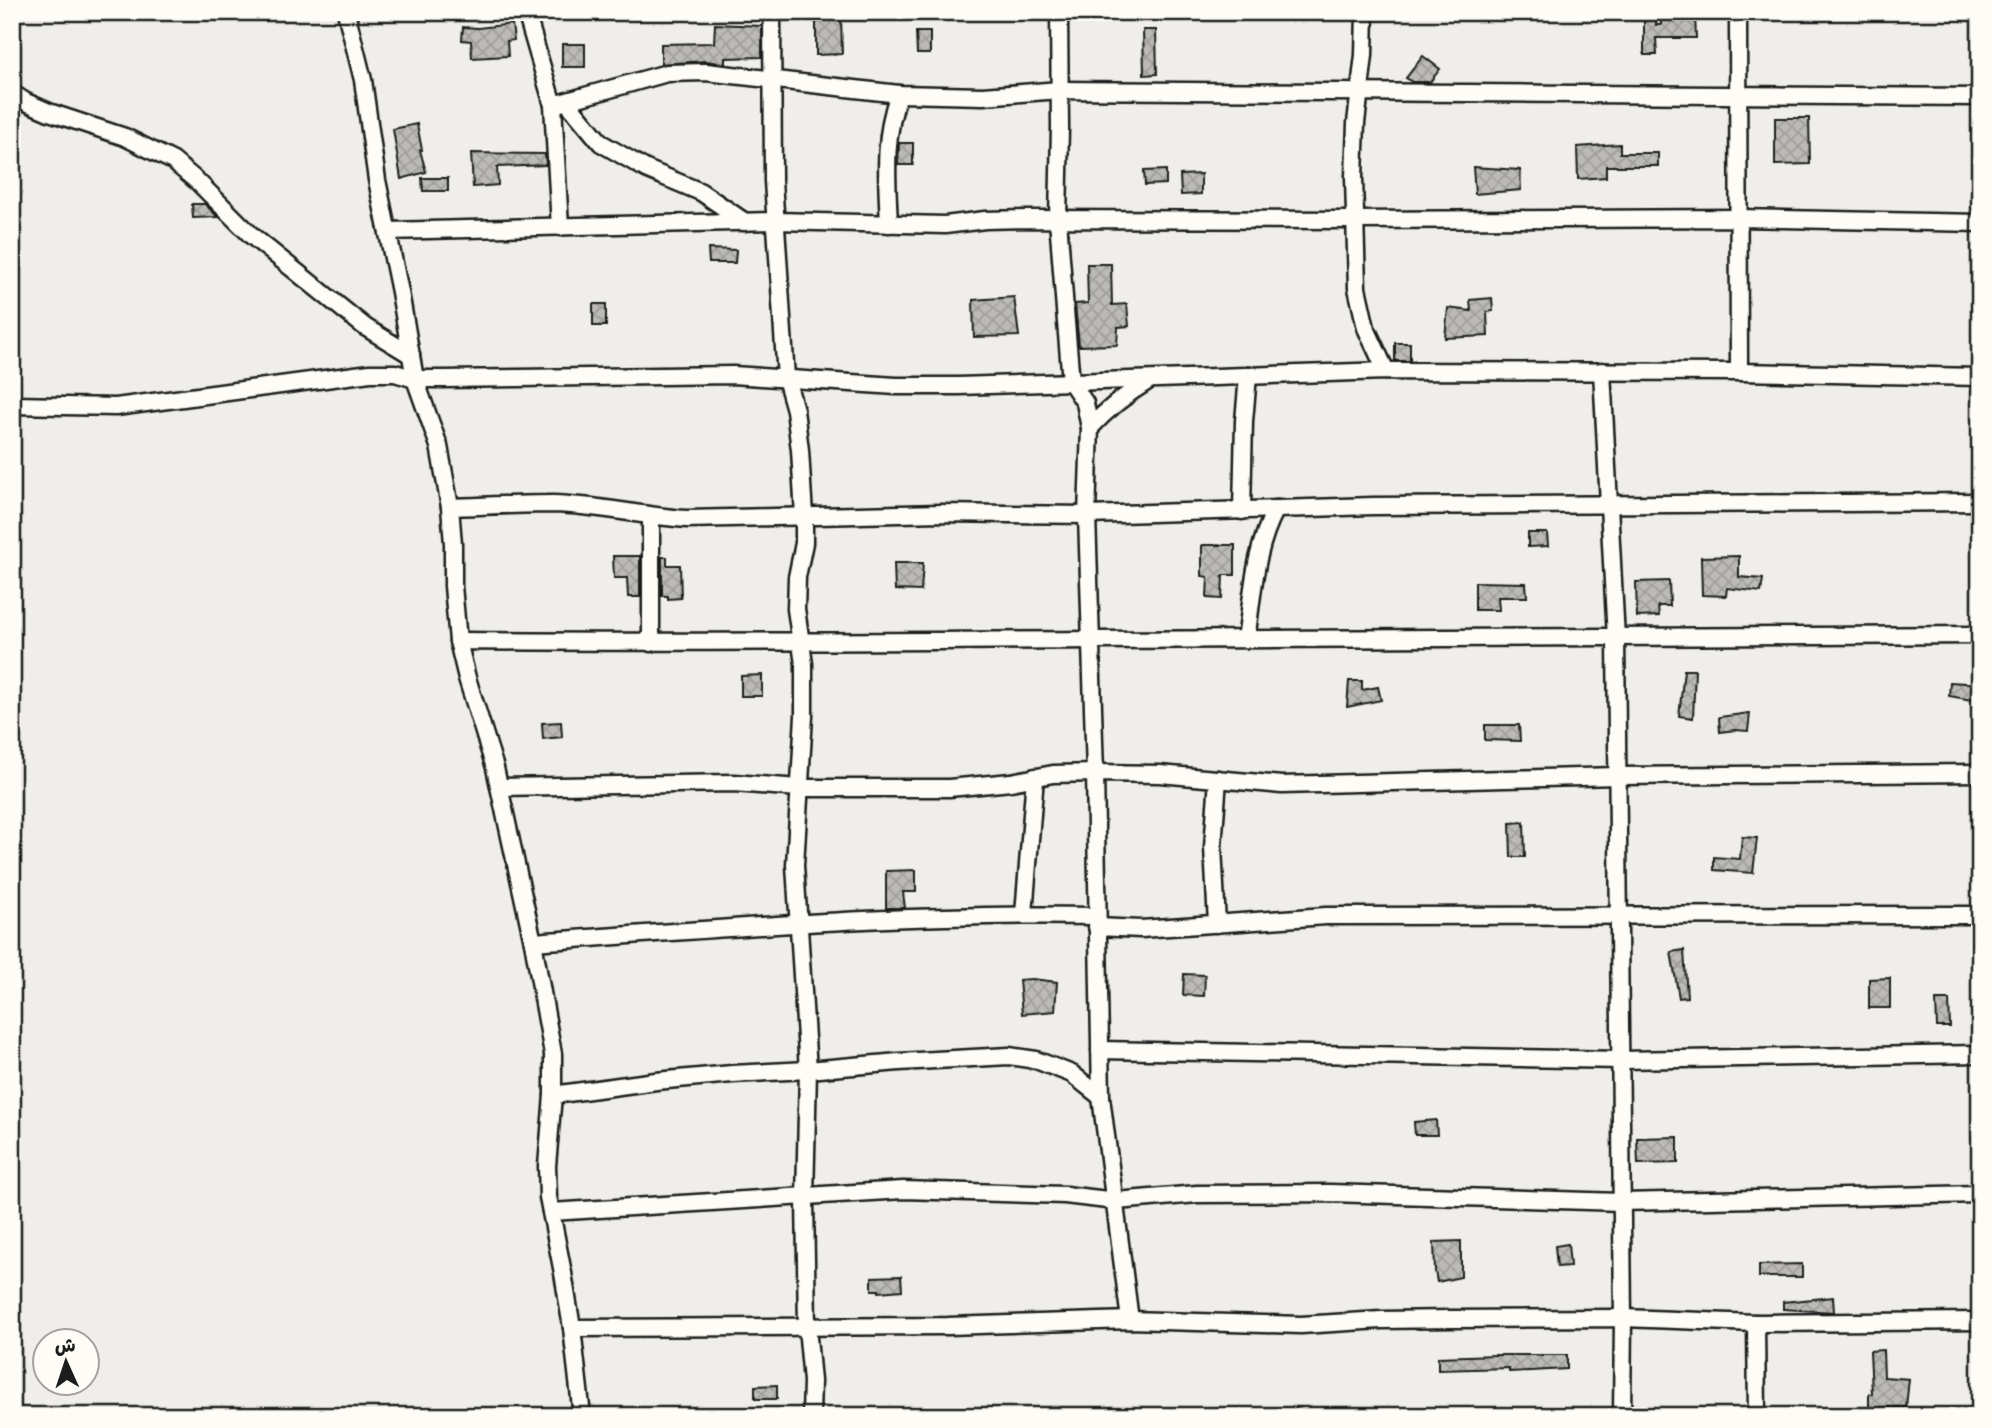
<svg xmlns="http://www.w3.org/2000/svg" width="1992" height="1428" font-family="Itim,'Playpen Sans Arabic',sans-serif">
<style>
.building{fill:url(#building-cross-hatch);stroke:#1c1c1c;stroke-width:2}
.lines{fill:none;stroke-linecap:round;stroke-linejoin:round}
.street-casing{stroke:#1c1c1c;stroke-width:21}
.street{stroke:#fdfcf7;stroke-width:16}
</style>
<defs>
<pattern id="building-cross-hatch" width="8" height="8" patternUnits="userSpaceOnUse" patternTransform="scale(1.75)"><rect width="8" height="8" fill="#bbbab6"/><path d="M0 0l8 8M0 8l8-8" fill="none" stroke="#a09f9c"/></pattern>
</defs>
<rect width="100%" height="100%" fill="#f0eeea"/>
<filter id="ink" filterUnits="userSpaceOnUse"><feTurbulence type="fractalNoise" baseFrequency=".0143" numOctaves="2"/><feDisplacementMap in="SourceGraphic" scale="14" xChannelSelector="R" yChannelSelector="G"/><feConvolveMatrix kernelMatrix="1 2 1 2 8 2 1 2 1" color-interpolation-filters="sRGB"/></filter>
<g filter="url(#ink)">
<g class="building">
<polygon points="1644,14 1656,14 1656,25 1661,25 1661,14 1695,14 1696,38 1656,38 1657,55 1644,55"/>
<polygon points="816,15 841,15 842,54 816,55"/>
<polygon points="512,24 514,40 507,41 508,56 472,58 471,41 462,40 463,27 478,28"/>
<polygon points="715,24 762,26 762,57 725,58 725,64 706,61 661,64 661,44 714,43"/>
<polygon points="1143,30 1156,30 1157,74 1144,75"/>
<polygon points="916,32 930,32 930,54 917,54"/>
<rect x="562" y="44" width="23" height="23"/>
<polygon points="1423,56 1440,69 1430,82 1412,82 1406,78"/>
<polygon points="1775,118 1809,118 1810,164 1775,165"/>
<polygon points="417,124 422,150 420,150 426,172 401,179 393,129"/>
<polygon points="899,143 913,143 913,165 898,165"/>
<polygon points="1620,144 1620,153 1658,153 1658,166 1606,166 1606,177 1578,179 1577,147"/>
<polygon points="471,153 545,154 546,165 497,167 498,185 473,187"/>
<polygon points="1473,167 1520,170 1521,190 1475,194"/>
<polygon points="1166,170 1166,184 1145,185 1144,171"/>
<polygon points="1201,174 1201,194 1181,195 1180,175"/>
<polygon points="422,178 448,178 448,191 423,191"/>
<polygon points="192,204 205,204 218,217 193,218"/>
<polygon points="708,249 736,250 735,263 709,263"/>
<polygon points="1087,264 1111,264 1112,305 1127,304 1129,326 1118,327 1117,345 1079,346 1075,304 1088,303"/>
<polygon points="1014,297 1019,336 974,337 973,300"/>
<polygon points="1492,298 1493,311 1487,312 1488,336 1445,338 1448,308 1471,311 1470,300"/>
<rect x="593" y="304" width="13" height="22"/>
<rect x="1395" y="343" width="15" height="18"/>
<polygon points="1528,533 1547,533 1548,546 1528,547"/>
<polygon points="1202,545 1235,545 1235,575 1223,575 1222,599 1207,598 1208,577 1202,576"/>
<polygon points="613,556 640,556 640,597 628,597 627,578 614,578"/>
<polygon points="1739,556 1739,577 1763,579 1761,592 1727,588 1726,596 1702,595 1701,557"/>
<polygon points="662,557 667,557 667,565 680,565 681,598 668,599 668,596 662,596"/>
<polygon points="894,563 923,563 921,591 895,590"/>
<polygon points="1669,581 1670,606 1658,606 1659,616 1637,617 1636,582"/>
<polygon points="1475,582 1526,583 1527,597 1498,597 1499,610 1475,610"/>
<polygon points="1684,670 1695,670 1693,718 1679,716"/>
<polygon points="762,675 762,696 741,696 741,676"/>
<polygon points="1349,681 1362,681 1362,690 1378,687 1381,700 1347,707"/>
<polygon points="1950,682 1980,684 1978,701 1949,696"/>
<polygon points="1750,713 1748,731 1735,730 1720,732 1719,717"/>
<polygon points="561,722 562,737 543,739 542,723"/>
<polygon points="1485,725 1519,725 1520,741 1485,740"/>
<polygon points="1524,822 1525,857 1511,857 1510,823"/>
<polygon points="1742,837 1757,838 1753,873 1714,870 1714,857 1740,859"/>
<polygon points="916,870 916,892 903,892 905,908 886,908 886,871"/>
<polygon points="1684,950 1687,997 1679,998 1671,952"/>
<polygon points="1184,974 1205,975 1204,996 1183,995"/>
<polygon points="1890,978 1890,1008 1869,1008 1869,979"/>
<polygon points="1032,979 1057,982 1055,1011 1022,1014 1019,980"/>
<polygon points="1936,1000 1949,1000 1950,1027 1937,1027"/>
<polygon points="1436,1120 1437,1135 1415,1135 1414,1122"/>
<polygon points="1678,1137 1678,1163 1638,1164 1637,1138"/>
<polygon points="1461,1241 1461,1277 1437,1282 1435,1271 1434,1242"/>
<polygon points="1568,1244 1570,1266 1557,1267 1555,1246"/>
<polygon points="1802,1264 1802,1277 1759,1277 1759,1265"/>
<polygon points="901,1276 902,1290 879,1292 879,1290 872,1290 872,1277"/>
<polygon points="1833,1297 1834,1312 1783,1309 1783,1302"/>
<polygon points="1883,1350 1884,1377 1909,1379 1906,1407 1869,1408 1869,1394 1872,1394 1870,1351"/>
<polygon points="1497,1355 1567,1355 1567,1369 1509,1372 1509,1368 1438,1370 1438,1357"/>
<polygon points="777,1385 777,1399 755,1399 755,1386"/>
</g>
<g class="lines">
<g class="street-casing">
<g id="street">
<polyline points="346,12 363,80 377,180 400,292 415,379 439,446 450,507 453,544 453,586 458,641 467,678 495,768 533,942 553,1054 553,1095 547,1166 548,1197 563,1273 572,1328 582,1416"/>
<polyline points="526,12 553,105 560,227"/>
<polyline points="772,12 773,181 786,378 795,410 800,450 804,516 804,543 797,577 796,609 804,664 804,716 795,865 808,1070 805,1198 807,1327 812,1381 811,1416"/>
<polyline points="1059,12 1060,128 1058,219 1065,310 1071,382 1085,403 1090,428 1087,515 1095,773 1101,1097 1130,1320"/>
<polyline points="1365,12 1364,55 1356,123 1354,177 1357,288 1366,328 1386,371"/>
<polyline points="1738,12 1739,372"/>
<polyline points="12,93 26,102 49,112 125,137 173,161 198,182 252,236 298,273 365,327 411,355"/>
<polyline points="567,102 601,143 646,169 701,192 745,222"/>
<polyline points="553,105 667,73 706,72 899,94 983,96 1060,90 1980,97"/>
<path d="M 889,224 C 887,179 883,136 899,94"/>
<polyline points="388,231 775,221 945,225 985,220 1026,219 1355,220 1738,218 1980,223"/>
<polyline points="1602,371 1616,639 1623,1318 1622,1416"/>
<polyline points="12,405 116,407 370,373 395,373 415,379 444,379 733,375 896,386 959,386 1386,371 1739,372 1980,377"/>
<path d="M 1090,428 C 1108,408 1125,395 1148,381"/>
<path d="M 450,507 C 484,506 519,504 553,504 C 598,505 642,516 687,519 L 941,513 L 1087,515 L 1373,506 L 1980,502"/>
<polyline points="1242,511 1244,421 1248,376"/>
<polyline points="651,516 651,643"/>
<path d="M 1246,639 C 1253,595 1254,549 1276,509"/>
<path d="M 458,641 C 670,643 881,641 1093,640 C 1388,639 1684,638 1980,635"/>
<polyline points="499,787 734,783 799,788 949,788 1011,782 1053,774 1095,773 1160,774 1282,785 1617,776 1980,773"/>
<polyline points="1024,914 1035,777"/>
<polyline points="1217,924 1213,847 1218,779"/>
<polyline points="1097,927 1141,929 1326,916 1980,915"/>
<path d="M 533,942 C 720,929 909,912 1097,916"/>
<polyline points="1100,1050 1620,1060 1980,1054"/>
<polyline points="553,1095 656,1081 732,1074 808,1070 899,1062 1009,1056 1036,1060 1072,1074 1101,1097"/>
<polyline points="551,1212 903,1190 1065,1195 1116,1201 1197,1194 1330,1193 1621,1202 1980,1194"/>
<polyline points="1756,1323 1757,1416"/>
<polyline points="572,1328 948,1326 1130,1320 1301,1325 1381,1320 1451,1319 1623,1318 1756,1323 1980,1321"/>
</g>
</g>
<use href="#street" class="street"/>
</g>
</g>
<rect width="1992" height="1428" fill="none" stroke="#fdfcf7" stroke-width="42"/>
<rect x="21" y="21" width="1950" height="1386" fill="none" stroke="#1c1c1c" stroke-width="2.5" filter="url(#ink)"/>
<g transform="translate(66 1362) rotate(357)"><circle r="33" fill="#fdfcf7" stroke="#a3a29f" stroke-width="2"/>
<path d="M0-5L12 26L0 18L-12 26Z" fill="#1c1c1c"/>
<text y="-10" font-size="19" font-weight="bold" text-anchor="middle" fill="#1c1c1c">ش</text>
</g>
</svg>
